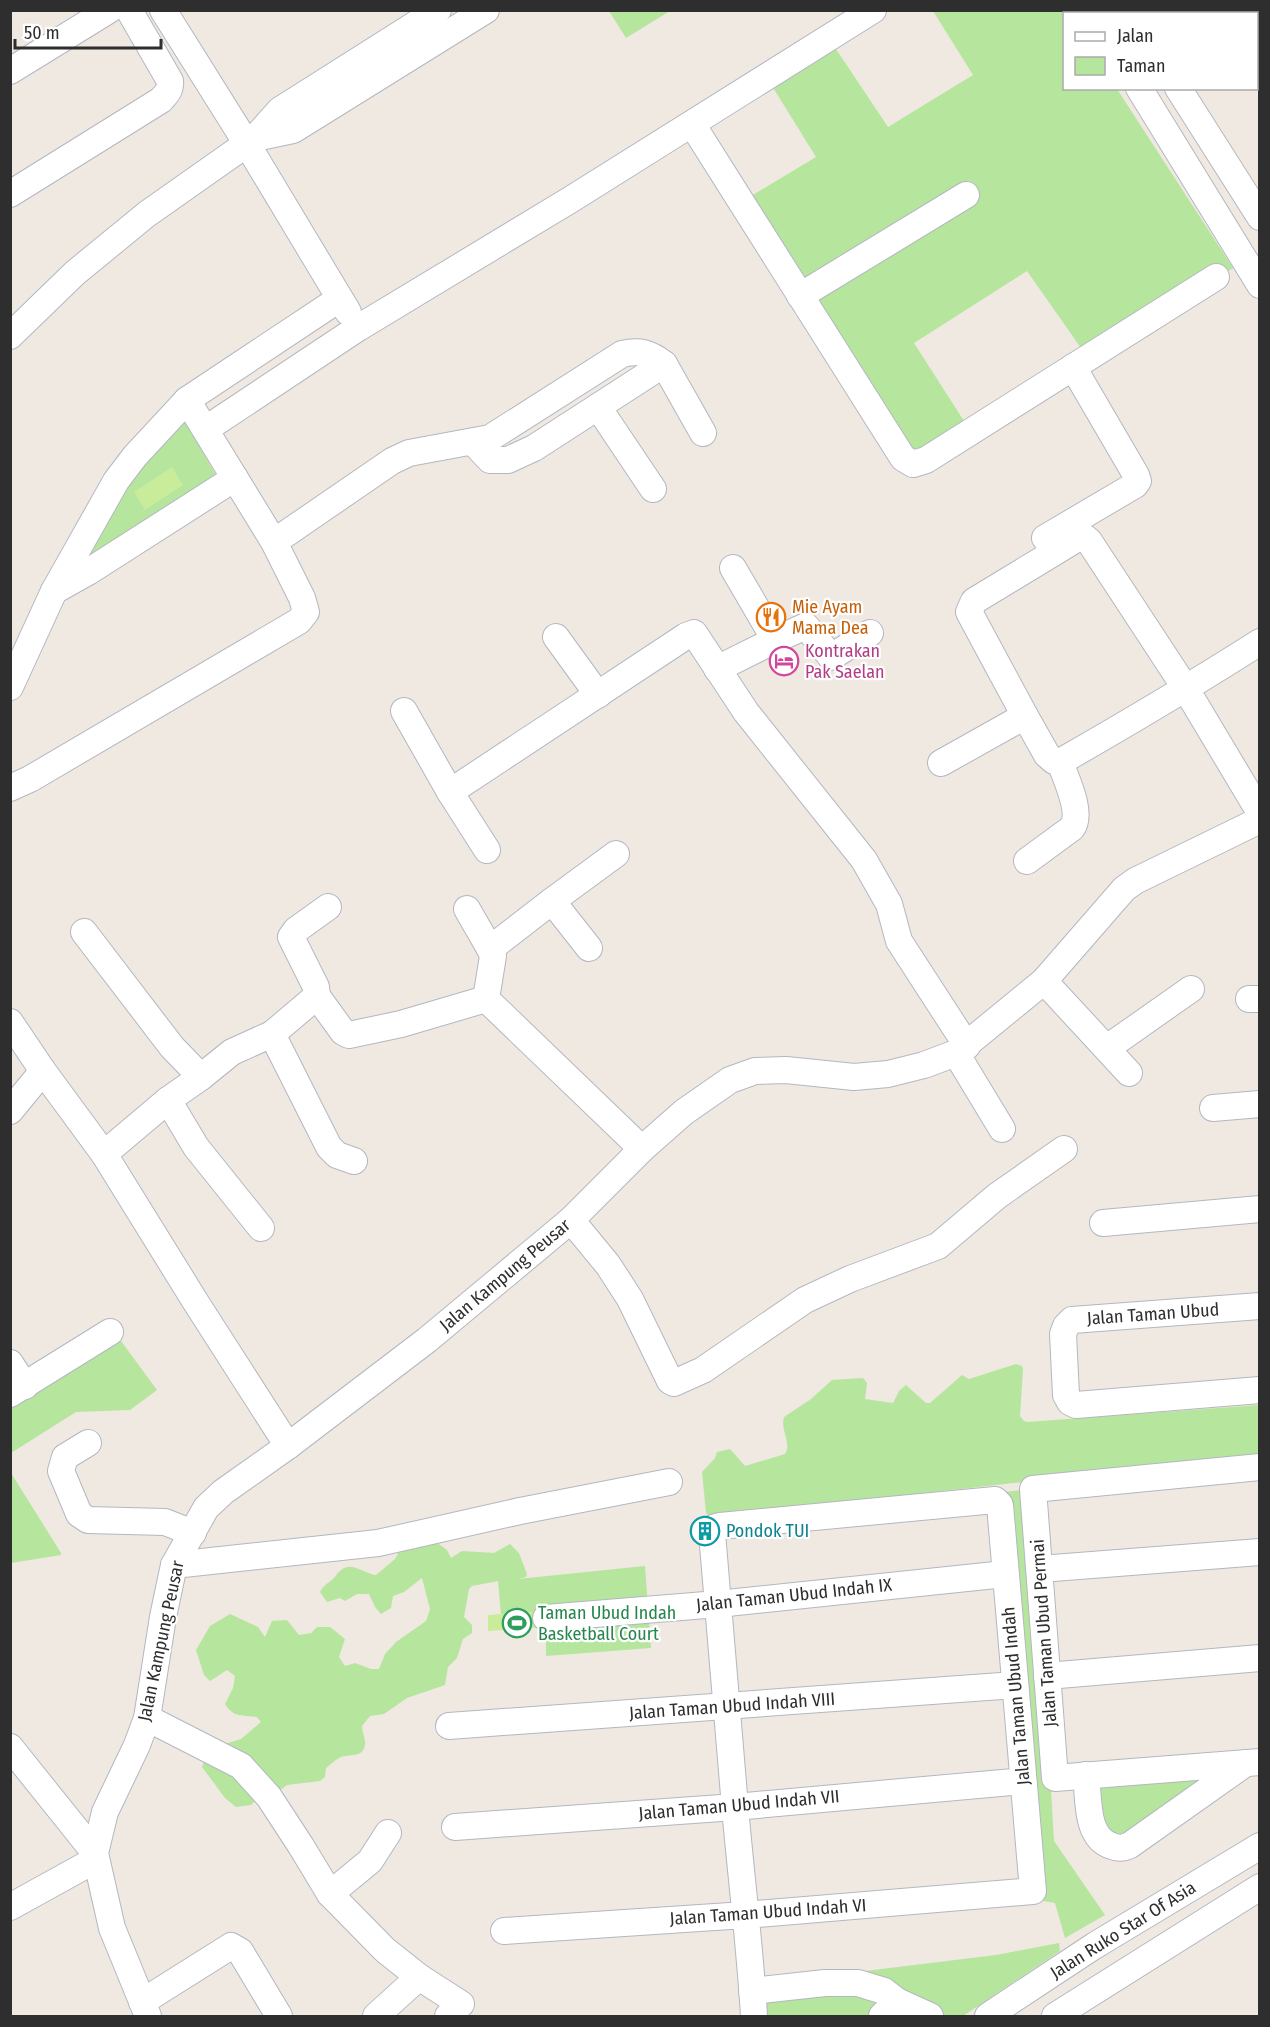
<svg xmlns="http://www.w3.org/2000/svg" width="1270" height="2027" font-family="'Fira Sans Condensed',sans-serif">
<style>
.green{fill:#b6e59e}
.pitch{fill:#c9ec9a}
.lines{fill:none;stroke-linecap:round;stroke-linejoin:round}
.minor-casing{stroke:#b4b7c1;stroke-width:28}
.minor{stroke:#fff;stroke-width:26}
.labels{text-anchor:middle;stroke-width:4.5;stroke-linejoin:round;paint-order:stroke}
.food-label{font-size:18px;fill:#c56008;stroke:#fff;text-anchor:start}
.hotel-label{font-size:18px;fill:#b23c85;stroke:#fff;text-anchor:start}
.street-label{font-size:18px;fill:#2e2e2e;stroke:#fff}
.culture-label{font-size:18px;fill:#0d838f;stroke:#fff;text-anchor:start}
.leisure-label{font-size:18px;fill:#27864d;stroke:#fff;text-anchor:start}
</style>
<rect width="100%" height="100%" fill="#efe9e1"/>
<g class="green">
<polygon points="609,11 670,11 626,38"/>
<polygon points="933,11 1067,11 1069,13 1064,14 1064,88 1117,89 1233,268 1088,358 1027,271 914,343 971,432 913,464 741,202 816,157 772,86 834,46 888,127 973,75"/>
<polygon points="181,420 185,421 217,477 79,568 99,520"/>
<polygon points="118,1340 121,1341 157,1390 130,1410 76,1412 11,1453 11,1408"/>
<path d="M 1016,1364 L 1022,1366 L 1023,1369 L 1020,1416 L 1024,1421 L 1027,1422 L 1259,1405 L 1259,1461 L 1023,1482 L 711,1517 L 706,1513 L 702,1472 L 715,1458 L 717,1452 L 730,1449 L 745,1466 L 785,1454 C 792,1443 780,1430 784,1417 L 811,1399 L 832,1380 L 863,1378 L 867,1383 L 865,1399 L 893,1403 L 899,1391 L 906,1385 L 926,1403 L 930,1403 L 962,1375 L 969,1379 Z"/>
<polygon points="11,1473 61,1553 61,1555 11,1563"/>
<polygon points="1033,1489 1054,1841 1105,1915 1065,1938 1055,1903 1037,1900 1000,1511 719,1519"/>
<path d="M 432,1539 L 447,1550 L 451,1558 L 462,1551 L 494,1553 L 510,1544 L 519,1553 L 527,1574 L 526,1577 L 518,1579 L 645,1566 L 651,1648 L 546,1656 L 546,1611 L 501,1614 L 498,1581 L 472,1586 L 469,1589 L 464,1617 L 472,1625 L 472,1633 L 463,1639 L 457,1658 L 448,1667 L 445,1685 L 407,1698 L 384,1714 L 370,1716 L 362,1726 C 362,1732 366,1739 365,1745 C 363,1758 349,1754 341,1757 C 336,1759 330,1765 326,1768 L 325,1777 L 320,1781 L 287,1785 L 278,1792 L 256,1800 L 251,1805 L 236,1807 L 225,1798 L 202,1767 L 206,1756 L 215,1747 L 241,1739 L 261,1722 L 257,1717 C 242,1715 234,1718 225,1704 L 233,1688 L 235,1676 L 227,1670 L 210,1681 L 204,1675 L 196,1650 L 210,1626 L 230,1614 L 258,1627 L 265,1637 L 272,1621 L 287,1620 L 299,1635 L 311,1633 L 317,1627 L 330,1627 L 345,1639 L 339,1657 L 345,1666 L 355,1663 L 371,1669 L 379,1669 L 385,1654 L 396,1642 L 426,1621 L 430,1609 L 422,1578 L 404,1592 L 393,1596 L 391,1608 L 381,1614 L 375,1607 L 369,1594 L 357,1594 L 345,1601 L 340,1598 L 327,1602 L 320,1592 C 324,1584 328,1584 334,1578 C 339,1573 334,1576 340,1571 C 352,1560 363,1574 376,1575 L 395,1559 L 402,1546 Z"/>
<polygon points="1246,1763 1111,1846 1086,1775"/>
<polygon points="1059,1943 1060,1951 963,2016 930,2016 910,2008 882,2016 754,2016 752,1991 857,1972 996,1955"/>
</g>
<g class="pitch">
<polygon points="172,467 183,485 145,510 134,492"/>
<polygon points="546,1611 546,1627 488,1631 488,1615"/>
</g>
<g class="lines">
<g class="minor-casing">
<g id="minor">
<polyline points="163,10 247,144 348,312"/>
<polyline points="1091,10 1093,14"/>
<polyline points="1131,10 1133,14"/>
<polyline points="1227,14 1232,10"/>
<polyline points="10,71 109,10"/>
<polyline points="1139,88 1260,285"/>
<polyline points="1178,88 1260,217"/>
<polyline points="692,124 903,458 913,464 926,460 1216,277"/>
<polyline points="255,138 293,130 486,10"/>
<path d="M 10,194 L 161,100 C 167,93 171,90 170,81 L 129,10"/>
<polyline points="800,296 966,195"/>
<polyline points="10,336 75,273 147,214 255,138 280,110 438,10"/>
<polyline points="598,407 653,489"/>
<polyline points="206,429 358,328 570,200 873,10"/>
<polyline points="473,442 490,460 508,460 534,448 664,364"/>
<polyline points="1045,538 1135,485 1138,481 1136,475 1073,367"/>
<path d="M 274,542 L 392,461 L 409,453 L 490,438 L 622,354 C 640,350 650,353 664,364 L 703,433"/>
<polyline points="733,568 775,640 806,626 831,657 870,633"/>
<polyline points="54,591 88,572 235,478"/>
<polyline points="556,637 598,695"/>
<polyline points="717,669 775,640"/>
<polyline points="10,687 54,591 116,481 135,456 187,400 339,299"/>
<polyline points="404,711 450,792 487,850"/>
<polyline points="941,763 1025,716"/>
<polyline points="10,788 30,779 299,621 306,612 302,598 274,542 187,400"/>
<polyline points="450,792 686,636 694,633 746,712 864,860 889,904 899,941 967,1046"/>
<path d="M 1256,806 L 1186,689 L 1089,541 L 1084,537 L 1078,538 L 974,601 L 969,612 L 1025,716 L 1047,755 L 1054,761 L 1060,762 C 1128,723 1194,684 1260,642"/>
<path d="M 1027,861 L 1072,828 C 1083,813 1066,779 1060,762"/>
<polyline points="552,901 616,854"/>
<polyline points="467,909 490,949"/>
<polyline points="84,932 172,1047 201,1077"/>
<polyline points="589,948 552,901 490,949 493,956 486,999 642,1149"/>
<polyline points="1044,981 1129,1073"/>
<polyline points="317,996 343,1032 349,1035 401,1024 486,999"/>
<polyline points="1249,999 1260,999"/>
<polyline points="10,1022 43,1071 104,1154 195,1301 288,1446"/>
<polyline points="272,1034 329,1147 337,1155 354,1161"/>
<polyline points="1107,1048 1191,989"/>
<polyline points="956,1053 1002,1129"/>
<polyline points="168,1100 196,1147 261,1228"/>
<polyline points="1213,1108 1260,1104"/>
<polyline points="10,1111 43,1071"/>
<polyline points="104,1154 168,1100 201,1077 232,1052 272,1034 317,996 316,987 291,937 296,930 328,907"/>
<polyline points="571,1220 608,1265 630,1299 670,1381 674,1383 703,1370 805,1300 850,1279 938,1246 997,1196 1064,1149"/>
<polyline points="1103,1223 1260,1209"/>
<polyline points="1260,1306 1072,1320 1066,1326 1063,1334 1066,1395 1070,1402 1076,1405 1260,1390"/>
<polyline points="10,1363 25,1386"/>
<polyline points="10,1394 110,1332"/>
<polyline points="88,1443 65,1457 61,1471 79,1514 88,1520 165,1522 193,1533"/>
<polyline points="1260,1467 1033,1489 1055,1778 1260,1762"/>
<polyline points="174,1565 378,1543 520,1511 669,1482"/>
<polyline points="1040,1569 1260,1552"/>
<polyline points="546,1618 718,1604 1005,1574"/>
<polyline points="1047,1676 1260,1658"/>
<polyline points="147,1718 241,1766 269,1797 301,1846 330,1894 385,1950 419,1977"/>
<polyline points="449,1726 1015,1685"/>
<polyline points="10,1747 95,1853"/>
<path d="M 1086,1775 C 1089,1798 1085,1838 1112,1846 C 1119,1849 1124,1848 1130,1845 L 1246,1763"/>
<polyline points="455,1827 735,1807 1023,1781"/>
<polyline points="330,1894 370,1861 388,1833"/>
<polyline points="10,1907 95,1860"/>
<path d="M 504,1931 L 745,1915 L 1033,1891 L 1000,1505 L 995,1500 L 720,1526 L 713,1528 L 712,1533 C 720,1624 727,1716 735,1807 C 741,1877 750,1946 754,2016"/>
<polyline points="752,1991 825,1983 858,1983 884,1991 897,2001 930,2016"/>
<polyline points="142,2002 231,1946 240,1951 279,2016"/>
<polyline points="148,2016 112,1928 95,1853 105,1812 137,1745 147,1718 163,1617 174,1565 206,1508 223,1492 288,1446 427,1340 571,1220 642,1149 684,1112 730,1080 755,1071 786,1070 854,1077 888,1074 924,1065 956,1053 1044,981 1124,889 1135,881 1260,820"/>
<polyline points="376,2016 419,1977 461,2004 448,2016"/>
<polyline points="882,2016 897,2001"/>
<polyline points="988,2016 1094,1946 1260,1846"/>
<polyline points="1055,2016 1260,1887"/>
</g>
</g>
<use href="#minor" class="minor"/>
</g>
<defs>
<g id="restaurant-ring" transform="scale(1.5)"><circle r="9.5" fill="#fff" stroke="#e8710a" stroke-width="1.5"/><path d="M-5-6h1v4h1v-4h1v4h1v-4h1v5L-1.5 .5V6h-2V.5L-5-1ZM5-6V6H3V1.5H1.5Q1.5-4 5-6Z" fill="#e8710a"/></g>
<g id="hotel-ring" transform="scale(1.5)"><circle r="9.5" fill="#fff" stroke="#d1479c" stroke-width="1.5"/><path d="M-6-4.5h1.5V1H6V5H4.5V3h-9V5H-6ZM-4 0a1.8 1.8 0 1 1 3.6 0ZM.5 0V-2.5h3Q6-2.5 6 0Z" fill="#d1479c"/></g>
<g id="building-ring" transform="scale(1.5)"><circle r="9.5" fill="#fff" stroke="#0f9aa8" stroke-width="1.5"/><path d="M-4-6H4V6H1V3H-1V6H-4ZM-2.5-4.3h1.7v1.8h-1.7ZM.8-4.3h1.7v1.8H.8ZM-2.5-1h1.7V.8h-1.7ZM.8-1h1.7V.8H.8Z" fill="#0f9aa8"/></g>
<g id="stadium-ring" transform="scale(1.5)"><circle r="9.5" fill="#fff" stroke="#2e9e5b" stroke-width="1.5"/><path d="M0-5a6.5 5 0 1 0 0 10a6.5 5 0 1 0 0-10ZM-3.5-1.8h7v3.6h-7Z" fill="#2e9e5b"/></g>
</defs>
<g fill-rule="evenodd">
<use href="#restaurant-ring" x="771" y="617"/>
<use href="#hotel-ring" x="784" y="661"/>
<use href="#building-ring" x="705" y="1531"/>
<use href="#stadium-ring" x="517" y="1623"/>
</g>
<g class="labels">
<g class="food-label">
<text x="792" y="613">Mie Ayam<tspan x="792" dy="21">Mama Dea</tspan></text>
</g>
<g class="hotel-label">
<text x="805" y="657">Kontrakan<tspan x="805" dy="21">Pak Saelan</tspan></text>
</g>
<g class="street-label">
<text transform="translate(505 1275) rotate(-40)" y="6">Jalan Kampung Peusar</text>
<text transform="translate(1153 1314) rotate(-4)" y="6">Jalan Taman Ubud</text>
<text transform="translate(794 1595) rotate(-6)" y="6">Jalan Taman Ubud Indah IX</text>
<text transform="translate(1044 1633) rotate(-94)" y="6">Jalan Taman Ubud Permai</text>
<text transform="translate(161 1641) rotate(-78)" y="6">Jalan Kampung Peusar</text>
<text transform="translate(1016 1696) rotate(-95)" y="6">Jalan Taman Ubud Indah</text>
<text transform="translate(732 1706) rotate(-4)" y="6">Jalan Taman Ubud Indah VIII</text>
<text transform="translate(739 1805) rotate(-5)" y="6">Jalan Taman Ubud Indah VII</text>
<text transform="translate(768 1912) rotate(-4)" y="6">Jalan Taman Ubud Indah VI</text>
<text transform="translate(1123 1930) rotate(-32)" y="6">Jalan Ruko Star Of Asia</text>
</g>
<g class="culture-label">
<text x="726" y="1537">Pondok TUI</text>
</g>
<g class="leisure-label">
<text x="538" y="1619">Taman Ubud Indah<tspan x="538" dy="21">Basketball Court</tspan></text>
</g>
</g>
<rect width="1270" height="2027" fill="none" stroke="#2e2e2e" stroke-width="24"/>
<rect x="1063" y="12" width="195" height="78" fill="#ffffff" stroke="#ababab" stroke-width="1.5"/>
<rect x="1075" y="32" width="30" height="9" fill="#ffffff" stroke="#ababab" stroke-width="1.5"/>
<text x="1117" y="42" font-size="18" fill="#2e2e2e">Jalan</text>
<rect x="1075" y="57" width="30" height="18" fill="#b6e59e" stroke="#ababab" stroke-width="1.5"/>
<text x="1117" y="72" font-size="18" fill="#2e2e2e">Taman</text>
<path d="M15 39v9h146v-9" fill="none" stroke="#2e2e2e" stroke-width="3"/>
<text x="24" y="39" font-size="18" fill="#2e2e2e" stroke="#ffffff" stroke-width="4.5" paint-order="stroke">50 m</text>
</svg>
